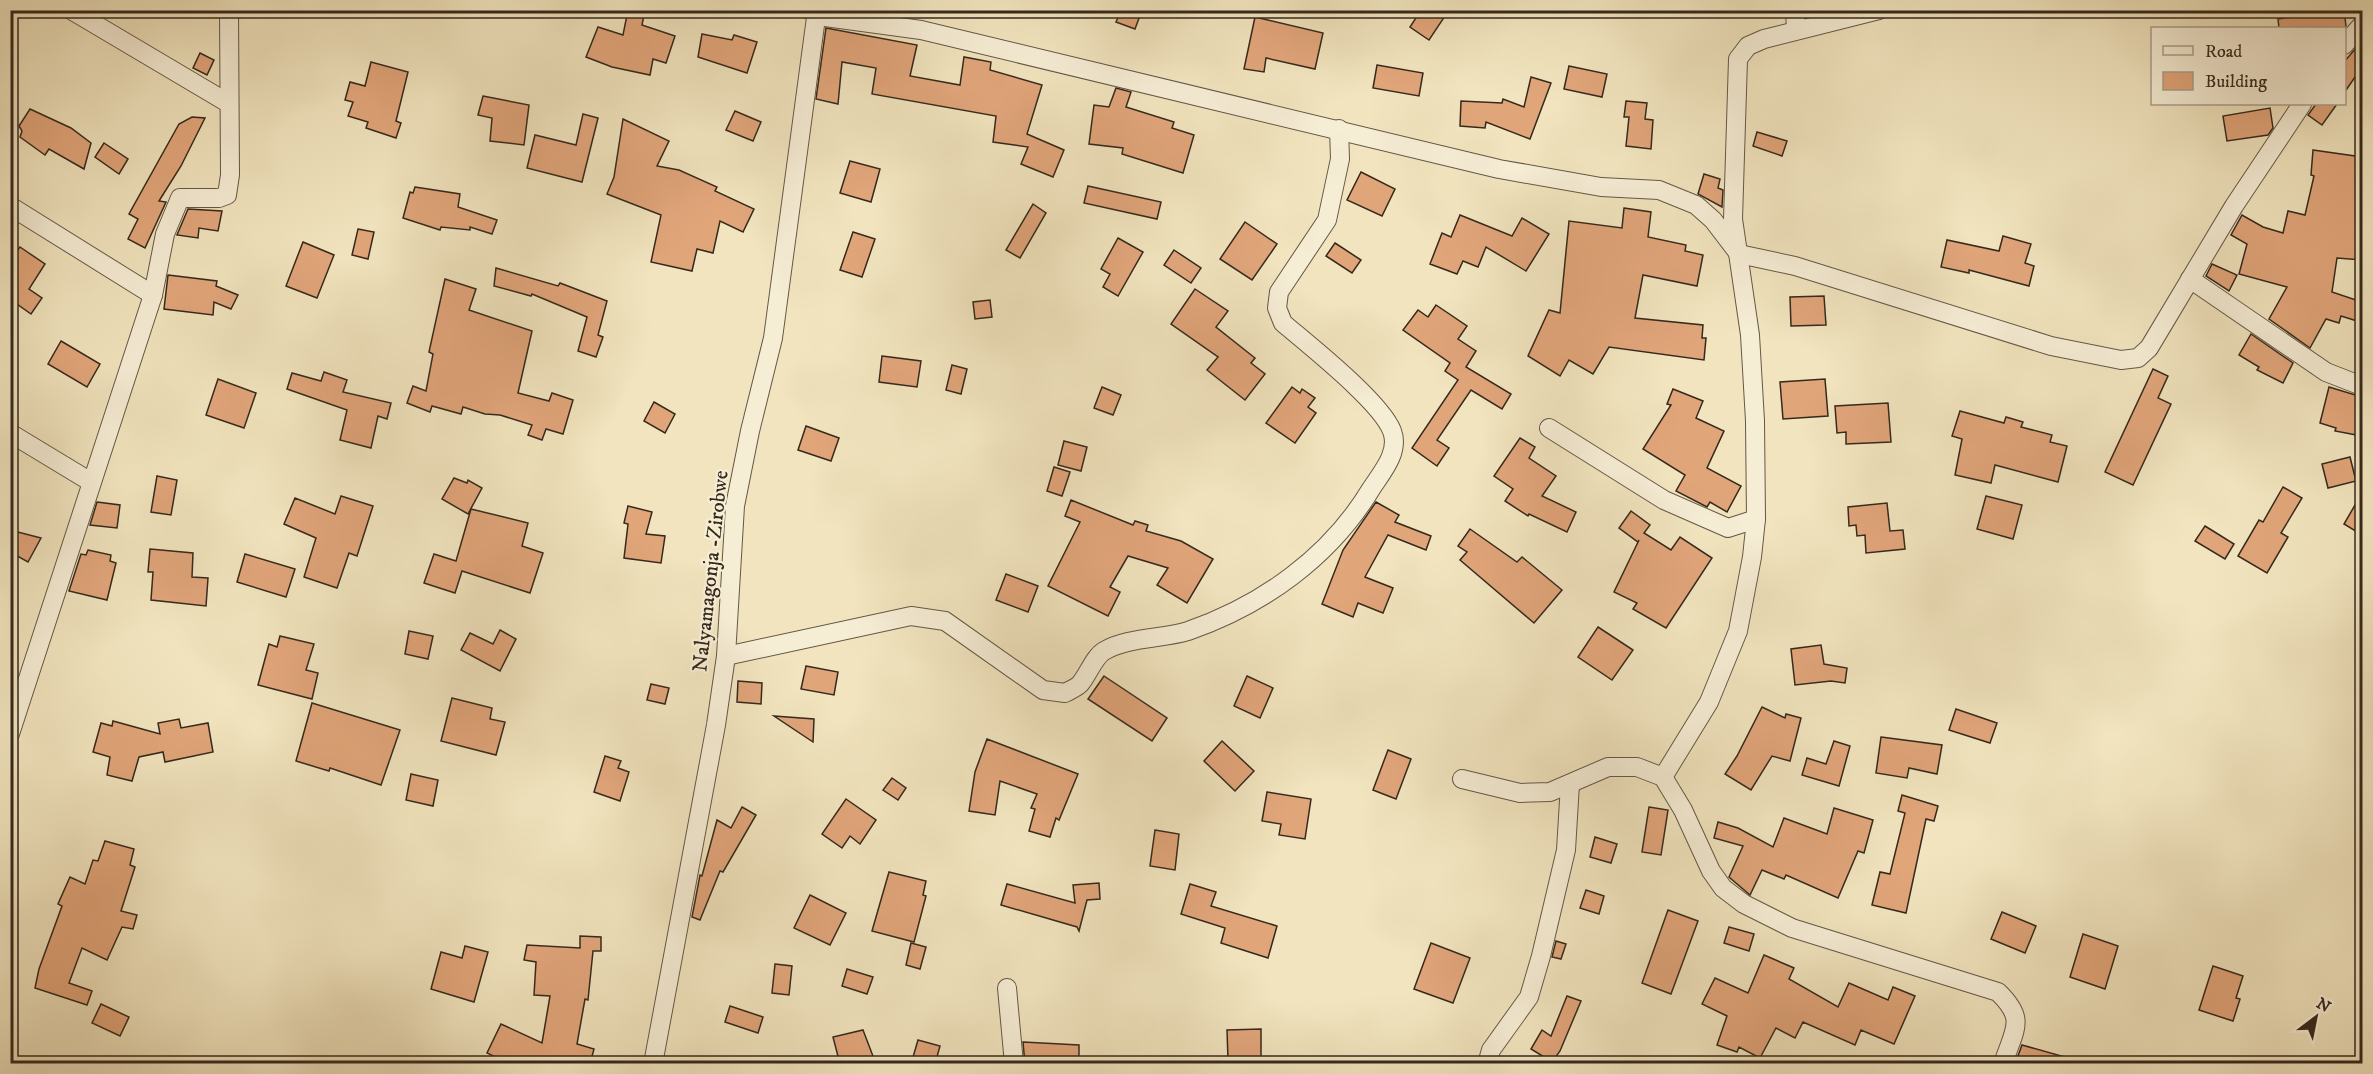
<svg xmlns="http://www.w3.org/2000/svg" width="2373" height="1074" font-family="'IM FELL DW Pica',serif">
<style>
.building{fill:#e1a57a;stroke:#35291d;stroke-width:1.5}
.lines{fill:none;stroke-linecap:round;stroke-linejoin:round}
.street-casing{stroke:#645845;stroke-width:20}
.street{stroke:#f6edd5;stroke-width:18}
.labels{text-anchor:middle;stroke-width:4.5;stroke-linejoin:round;paint-order:stroke}
.street-label{font-size:21px;fill:#35291d;stroke:#f6edd5}
</style>
<rect width="100%" height="100%" fill="#f1e4be"/>
<filter id="stains"><feTurbulence type="fractalNoise" baseFrequency=".00333" numOctaves="4"/><feColorMatrix values="0 0 0 0 .2 0 0 0 0 .09 0 0 0 0 .02 0 0 0 .5 -.17"/></filter>
<radialGradient id="worn" r=".72"><stop offset=".6" stop-color="#630" stop-opacity="0"/><stop offset="1" stop-color="#630" stop-opacity=".3"/></radialGradient>
<g class="building">
<polygon points="628,10 645,10 642,25 675,36 666,63 653,59 650,75 612,67 586,57 598,27 623,35"/>
<polygon points="1121,10 1142,10 1135,29 1116,22"/>
<polygon points="1421,10 1436,10 1445,16 1429,40 1410,27"/>
<polygon points="2320,10 2344,10 2346,26 2344,28 2279,28 2278,19 2321,13"/>
<polygon points="1255,17 1323,33 1315,69 1266,58 1264,72 1244,69"/>
<polygon points="826,28 917,45 910,76 960,85 964,57 991,62 990,70 1042,85 1027,134 1064,150 1053,177 1021,164 1028,147 993,142 996,116 872,94 876,68 842,62 838,104 816,99"/>
<polygon points="702,34 732,40 734,35 757,42 747,73 698,57"/>
<polygon points="2362,41 2362,67 2344,93 2344,62"/>
<polygon points="200,53 214,60 207,75 193,68"/>
<polygon points="371,62 408,72 396,121 401,123 396,138 366,128 368,122 348,116 353,102 345,100 350,82 365,86"/>
<polygon points="1377,65 1423,73 1419,96 1373,88"/>
<polygon points="1569,66 1607,74 1602,97 1564,89"/>
<polygon points="1531,77 1551,83 1530,139 1486,122 1485,128 1460,126 1461,101 1502,103 1503,99 1524,107"/>
<polygon points="1116,88 1131,92 1126,107 1174,122 1172,128 1194,135 1183,173 1122,154 1123,148 1089,144 1094,105 1109,107"/>
<polygon points="483,96 529,105 524,145 490,141 492,118 478,115"/>
<polygon points="1626,101 1647,103 1645,119 1653,120 1651,149 1626,146 1629,117 1624,117"/>
<polygon points="2316,104 2337,104 2322,125 2308,115"/>
<polygon points="2270,108 2273,128 2268,135 2227,141 2223,116"/>
<polygon points="30,109 71,128 91,143 84,169 49,149 45,155 20,137 22,131 19,126"/>
<polygon points="735,111 761,122 753,141 726,130"/>
<polygon points="583,114 598,118 582,182 527,168 535,135 576,145"/>
<polygon points="192,117 205,118 181,166 159,201 166,202 145,248 128,239 138,219 129,214 179,124"/>
<polygon points="623,119 669,141 657,166 679,170 717,187 715,191 754,209 743,232 720,221 713,253 697,249 692,271 651,262 661,215 607,194 614,177"/>
<polygon points="1757,132 1787,141 1782,156 1753,146"/>
<polygon points="104,143 128,159 119,174 95,157"/>
<polygon points="2313,150 2362,157 2362,260 2337,258 2332,292 2362,302 2362,305 2357,321 2341,316 2339,323 2326,319 2310,348 2269,319 2287,287 2239,274 2247,244 2231,235 2242,215 2263,227 2283,233 2288,211 2305,215 2314,176 2311,175"/>
<polygon points="850,161 880,169 871,202 840,193"/>
<polygon points="1361,172 1395,189 1382,216 1347,200"/>
<polygon points="1704,174 1720,179 1718,188 1723,190 1722,207 1698,194"/>
<polygon points="1088,186 1161,202 1157,219 1084,203"/>
<polygon points="415,187 460,194 458,207 497,220 492,234 470,227 470,230 441,227 440,230 403,218 410,192 413,193"/>
<polygon points="1033,204 1046,213 1020,258 1006,250"/>
<polygon points="1624,208 1651,212 1648,237 1686,245 1685,251 1703,255 1697,286 1643,275 1635,318 1703,325 1702,338 1706,338 1704,360 1609,347 1593,374 1569,360 1560,376 1528,356 1549,310 1560,313 1569,221 1622,228"/>
<polygon points="188,209 222,211 218,231 199,228 198,238 177,235"/>
<polygon points="1460,215 1512,236 1522,218 1549,234 1526,271 1486,247 1478,267 1463,261 1457,274 1430,264 1442,233 1451,237"/>
<polygon points="1245,222 1277,244 1252,280 1220,259"/>
<polygon points="358,229 374,232 368,259 352,255"/>
<polygon points="853,232 875,239 862,277 840,270"/>
<polygon points="2003,236 2031,244 2025,263 2034,266 2029,286 1969,270 1969,273 1941,267 1947,240 1999,251"/>
<polygon points="1118,238 1143,252 1118,296 1103,287 1110,274 1101,269"/>
<polygon points="303,242 334,255 317,298 286,286"/>
<polygon points="1335,243 1361,260 1352,273 1326,256"/>
<polygon points="20,247 45,264 29,289 42,298 31,314 10,299 10,260"/>
<polygon points="1174,250 1201,268 1191,283 1164,265"/>
<polygon points="2212,264 2237,275 2229,291 2206,276"/>
<polygon points="496,268 558,286 560,283 607,301 598,335 603,337 596,357 578,351 587,317 532,294 531,296 494,286"/>
<polygon points="168,275 217,281 216,286 238,295 231,309 214,302 213,315 164,309"/>
<polygon points="445,279 476,289 469,310 532,331 518,393 549,401 552,393 573,400 563,434 546,429 542,440 528,435 532,425 500,415 485,414 463,407 461,414 432,406 430,412 407,403 413,386 426,391 433,354 429,352"/>
<polygon points="1195,289 1228,311 1216,327 1255,358 1251,363 1265,374 1245,400 1207,370 1218,357 1171,324"/>
<polygon points="1824,296 1826,325 1791,326 1790,297"/>
<polygon points="990,300 992,317 975,319 973,302"/>
<polygon points="1436,305 1467,326 1458,339 1476,351 1466,367 1511,394 1502,409 1471,390 1437,440 1449,448 1437,466 1412,448 1458,380 1445,371 1450,363 1403,330 1418,310 1428,317"/>
<polygon points="2251,334 2293,363 2283,383 2257,370 2259,367 2239,355"/>
<polygon points="61,341 100,364 87,387 48,364"/>
<polygon points="882,356 921,361 917,387 879,382"/>
<polygon points="952,365 967,369 961,394 946,390"/>
<polygon points="2153,369 2168,376 2158,398 2171,404 2133,485 2105,472"/>
<polygon points="324,372 347,380 343,392 391,403 387,419 378,416 371,448 340,440 347,410 287,389 292,373 321,381"/>
<polygon points="218,379 256,393 244,428 206,415"/>
<polygon points="1825,379 1828,416 1783,419 1780,382"/>
<polygon points="1102,387 1121,395 1113,415 1094,408"/>
<polygon points="1292,387 1300,393 1302,389 1315,398 1308,407 1316,413 1295,443 1266,423"/>
<polygon points="2329,387 2362,397 2362,436 2335,431 2336,428 2320,423"/>
<polygon points="1673,389 1703,401 1696,418 1724,431 1707,468 1741,486 1727,512 1710,502 1707,507 1676,491 1685,475 1643,449 1671,405 1667,404"/>
<polygon points="654,402 675,414 665,433 644,421"/>
<polygon points="1888,403 1891,442 1846,444 1846,432 1837,433 1835,406"/>
<polygon points="1960,411 2004,423 2006,417 2023,422 2021,427 2052,435 2050,442 2067,446 2058,482 1995,465 1991,483 1955,475 1962,439 1952,436"/>
<polygon points="806,426 839,438 831,461 798,450"/>
<polygon points="1520,438 1535,447 1529,458 1556,476 1542,496 1576,512 1567,532 1529,514 1528,516 1505,501 1513,489 1494,476"/>
<polygon points="1064,441 1087,447 1081,471 1058,465"/>
<polygon points="2350,457 2356,481 2328,488 2322,464"/>
<polygon points="1054,467 1070,472 1062,496 1047,491"/>
<polygon points="157,476 177,480 171,515 151,512"/>
<polygon points="454,478 467,483 468,480 482,488 468,514 442,499"/>
<polygon points="2283,487 2302,498 2281,533 2288,537 2267,573 2238,556 2259,520 2263,522"/>
<polygon points="2362,493 2362,535 2344,524"/>
<polygon points="341,496 373,506 357,556 349,553 337,588 304,577 316,538 284,524 295,498 335,514"/>
<polygon points="1986,496 2022,505 2013,539 1977,529"/>
<polygon points="1071,500 1133,525 1135,521 1148,525 1146,531 1181,541 1213,559 1187,603 1157,585 1168,568 1128,556 1110,587 1120,592 1108,616 1048,586 1080,522 1065,516"/>
<polygon points="97,502 120,505 117,528 90,525"/>
<polygon points="1376,502 1399,515 1395,522 1431,536 1426,550 1388,535 1365,577 1393,588 1383,613 1358,603 1353,617 1322,604 1343,550"/>
<polygon points="1887,503 1890,531 1903,530 1905,549 1866,553 1865,535 1857,536 1856,525 1849,526 1848,507"/>
<polygon points="628,506 652,512 646,534 665,536 661,563 624,558 628,524 624,523"/>
<polygon points="471,509 528,523 522,546 543,553 530,593 462,571 455,593 424,583 434,554 456,561"/>
<polygon points="1631,511 1650,525 1644,533 1671,550 1680,537 1712,558 1666,628 1633,609 1637,603 1614,592 1639,540 1638,542 1619,528"/>
<polygon points="2205,526 2234,544 2225,559 2195,541"/>
<polygon points="1470,529 1517,562 1522,557 1562,590 1534,623 1460,560 1467,552 1458,546"/>
<polygon points="10,530 41,538 28,562 10,552"/>
<polygon points="150,549 193,553 192,577 208,578 206,606 151,600 153,572 148,572"/>
<polygon points="88,550 111,555 110,561 116,563 107,600 69,591 81,554 86,555"/>
<polygon points="245,554 295,569 286,597 237,582"/>
<polygon points="1006,574 1038,586 1028,612 996,600"/>
<polygon points="1598,627 1633,650 1612,680 1578,657"/>
<polygon points="500,630 516,639 500,671 461,650 470,633 493,644"/>
<polygon points="409,631 433,636 428,659 405,654"/>
<polygon points="280,636 314,644 306,670 318,673 312,699 258,685 269,644 277,647"/>
<polygon points="1821,645 1824,664 1847,668 1845,683 1831,681 1795,685 1791,649"/>
<polygon points="806,666 838,672 834,695 801,689"/>
<polygon points="1104,676 1167,718 1152,741 1088,699"/>
<polygon points="1247,676 1273,688 1260,718 1234,706"/>
<polygon points="738,681 762,683 761,704 737,702"/>
<polygon points="651,684 669,688 665,704 647,700"/>
<polygon points="452,698 492,708 490,719 505,722 496,755 441,741"/>
<polygon points="312,703 400,730 381,785 330,768 329,771 296,761"/>
<polygon points="1762,707 1785,718 1786,714 1801,718 1790,761 1772,756 1751,790 1725,774 1737,756"/>
<polygon points="1956,709 1997,723 1990,743 1949,730"/>
<polygon points="774,716 814,719 813,742"/>
<polygon points="179,719 181,728 208,723 213,752 165,762 163,752 139,757 132,781 107,775 110,757 93,752 101,723 112,726 113,721 160,734 158,723"/>
<polygon points="1881,737 1942,745 1937,774 1909,768 1907,778 1876,773"/>
<polygon points="987,739 1078,774 1059,820 1056,818 1050,837 1029,831 1035,809 1031,808 1037,794 1000,781 995,815 969,811 975,772"/>
<polygon points="1222,741 1254,771 1235,791 1204,761"/>
<polygon points="1834,741 1850,746 1839,786 1802,775 1807,758 1826,764"/>
<polygon points="1388,750 1411,759 1396,799 1373,790"/>
<polygon points="605,756 621,761 618,768 629,772 620,801 594,792"/>
<polygon points="411,774 438,780 433,806 406,800"/>
<polygon points="892,778 906,788 898,800 883,790"/>
<polygon points="1267,792 1311,799 1305,839 1279,835 1281,824 1262,821"/>
<polygon points="1902,795 1938,806 1934,821 1926,819 1906,913 1872,905 1880,872 1890,874 1905,813 1898,811"/>
<polygon points="846,799 876,820 860,844 850,836 842,848 822,834"/>
<polygon points="742,807 756,815 723,872 720,871 700,920 692,917 700,875 702,876 717,820 731,828"/>
<polygon points="1649,807 1668,810 1661,855 1642,852"/>
<polygon points="1834,808 1873,820 1864,853 1858,851 1838,898 1786,875 1784,879 1762,870 1750,895 1729,877 1743,846 1714,838 1718,822 1738,828 1773,847 1784,818 1827,834"/>
<polygon points="1155,830 1179,834 1175,870 1150,866"/>
<polygon points="1595,837 1617,844 1611,863 1590,857"/>
<polygon points="105,841 134,849 130,865 135,867 121,911 137,915 133,929 122,927 107,960 82,948 69,983 92,991 87,1005 35,988 39,969 62,906 58,904 70,877 85,884 93,860 98,861"/>
<polygon points="889,872 926,881 923,895 926,896 914,942 872,931"/>
<polygon points="1099,883 1100,899 1087,900 1079,931 1077,927 1001,905 1007,884 1075,903 1073,885"/>
<polygon points="1190,884 1216,892 1211,906 1277,926 1268,958 1221,943 1225,928 1181,914"/>
<polygon points="1586,890 1604,896 1599,914 1580,908"/>
<polygon points="810,895 846,913 830,945 794,928"/>
<polygon points="1668,910 1698,921 1671,994 1642,983"/>
<polygon points="2002,912 2036,926 2025,953 1991,939"/>
<polygon points="1729,927 1754,934 1749,951 1724,943"/>
<polygon points="2083,934 2118,946 2105,989 2070,977"/>
<polygon points="580,936 601,937 601,951 593,951 588,1000 585,999 577,1044 594,1049 590,1064 510,1064 487,1053 501,1024 542,1043 550,996 534,995 536,962 524,960 527,945 580,948"/>
<polygon points="1556,941 1566,944 1561,959 1552,957"/>
<polygon points="911,943 926,947 920,969 906,965"/>
<polygon points="1431,943 1470,958 1453,1003 1414,989"/>
<polygon points="465,946 488,952 474,1002 431,989 441,952 462,958"/>
<polygon points="1764,955 1794,968 1789,979 1838,1007 1849,983 1888,1000 1893,987 1915,996 1894,1044 1861,1030 1855,1045 1803,1022 1795,1038 1776,1028 1760,1058 1739,1047 1737,1052 1717,1045 1727,1016 1702,1004 1715,978 1748,993"/>
<polygon points="775,964 792,966 789,995 772,993"/>
<polygon points="2213,966 2243,976 2236,998 2240,999 2233,1021 2199,1010"/>
<polygon points="847,969 873,977 867,994 842,986"/>
<polygon points="1567,996 1581,1001 1560,1051 1552,1062 1531,1049 1542,1030 1551,1036"/>
<polygon points="101,1004 129,1017 120,1036 92,1023"/>
<polygon points="730,1006 763,1017 758,1033 725,1022"/>
<polygon points="1261,1029 1261,1059 1228,1060 1227,1030"/>
<polygon points="863,1030 876,1064 840,1064 833,1037"/>
<polygon points="918,1040 940,1046 935,1064 911,1064"/>
<polygon points="1023,1042 1079,1045 1079,1064 1025,1064"/>
<polygon points="2022,1045 2072,1059 2072,1064 2015,1064"/>
</g>
<g class="lines">
<g class="street-casing">
<g id="street">
<polyline points="71,10 228,103"/>
<polyline points="810,10 818,16 921,30 1499,169 1601,187 1659,190 1696,205 1713,220 1739,254 1795,266 2051,346 2121,360 2138,358 2149,348 2234,206 2302,104"/>
<polyline points="1795,10 1796,30"/>
<polyline points="2344,45 2362,25"/>
<polyline points="10,206 153,295"/>
<polyline points="2190,279 2326,372 2362,386"/>
<polyline points="1549,428 1664,500 1728,528 1756,519"/>
<polyline points="10,433 91,482"/>
<path d="M 726,656 L 911,616 L 945,621 L 1043,690 L 1065,693 C 1070,690 1076,688 1080,684 C 1088,675 1094,657 1104,651 C 1127,637 1163,639 1188,631 C 1263,605 1330,557 1371,489 C 1382,472 1400,452 1392,431 C 1381,402 1310,346 1283,323 L 1277,308 L 1279,292 L 1327,220 L 1340,159 L 1339,129"/>
<polyline points="10,734 153,295 165,234 180,198 219,198 227,195 230,175 229,10"/>
<polyline points="1663,777 1709,702 1738,631 1752,557 1756,519 1755,421 1750,335 1733,219 1738,59 1748,46 1764,39 1879,10"/>
<path d="M 1462,779 L 1520,793 L 1550,792 L 1608,767 L 1637,767 L 1663,777 L 1683,810 L 1711,871 L 1723,888 L 1744,904 L 1792,928 L 1998,992 C 2027,1020 2014,1029 2003,1064"/>
<polyline points="1007,988 1014,1064"/>
<polyline points="653,1064 716,725 726,656 735,506 750,431 773,338 817,10"/>
<polyline points="1487,1064 1491,1050 1529,997 1541,956 1566,850 1570,784"/>
</g>
</g>
<use href="#street" class="street"/>
</g>
<g class="labels">
<g class="street-label">
<text transform="translate(710 571) rotate(-84)" y="7">Nalyamagonja -Zirobwe</text>
</g>
</g>
<rect width="2373" height="1074" fill="none" stroke="#f1e4be" stroke-width="36"/>
<rect x="12" y="12" width="2349" height="1050" fill="none" stroke="#35291d" stroke-width="3"/>
<rect x="18" y="18" width="2337" height="1038" fill="none" stroke="#35291d" stroke-width="1.5"/>
<rect x="2151" y="27" width="195" height="78" fill="#f6edd5" stroke="#a99f8b" stroke-width="1.5"/>
<rect x="2163" y="46" width="30" height="9" fill="#f6edd5" stroke="#a99f8b" stroke-width="1.5"/>
<text x="2205" y="57" font-size="18" fill="#35291d">Road</text>
<rect x="2163" y="72" width="30" height="18" fill="#e1a57a" stroke="#a99f8b" stroke-width="1.5"/>
<text x="2205" y="87" font-size="18" fill="#35291d">Building</text>
<g transform="translate(2316 1017) rotate(32)" stroke="#f6edd5" stroke-width="4.5" paint-order="stroke">
<path d="M0-4.5L10 22L0 15L-10 22Z" fill="#35291d"/>
<text y="-9" font-size="16" font-weight="bold" text-anchor="middle" fill="#35291d">N</text>
</g>
<rect width="100%" height="100%" filter="url(#stains)"/>
<rect width="100%" height="100%" fill="url(#worn)"/>
</svg>
